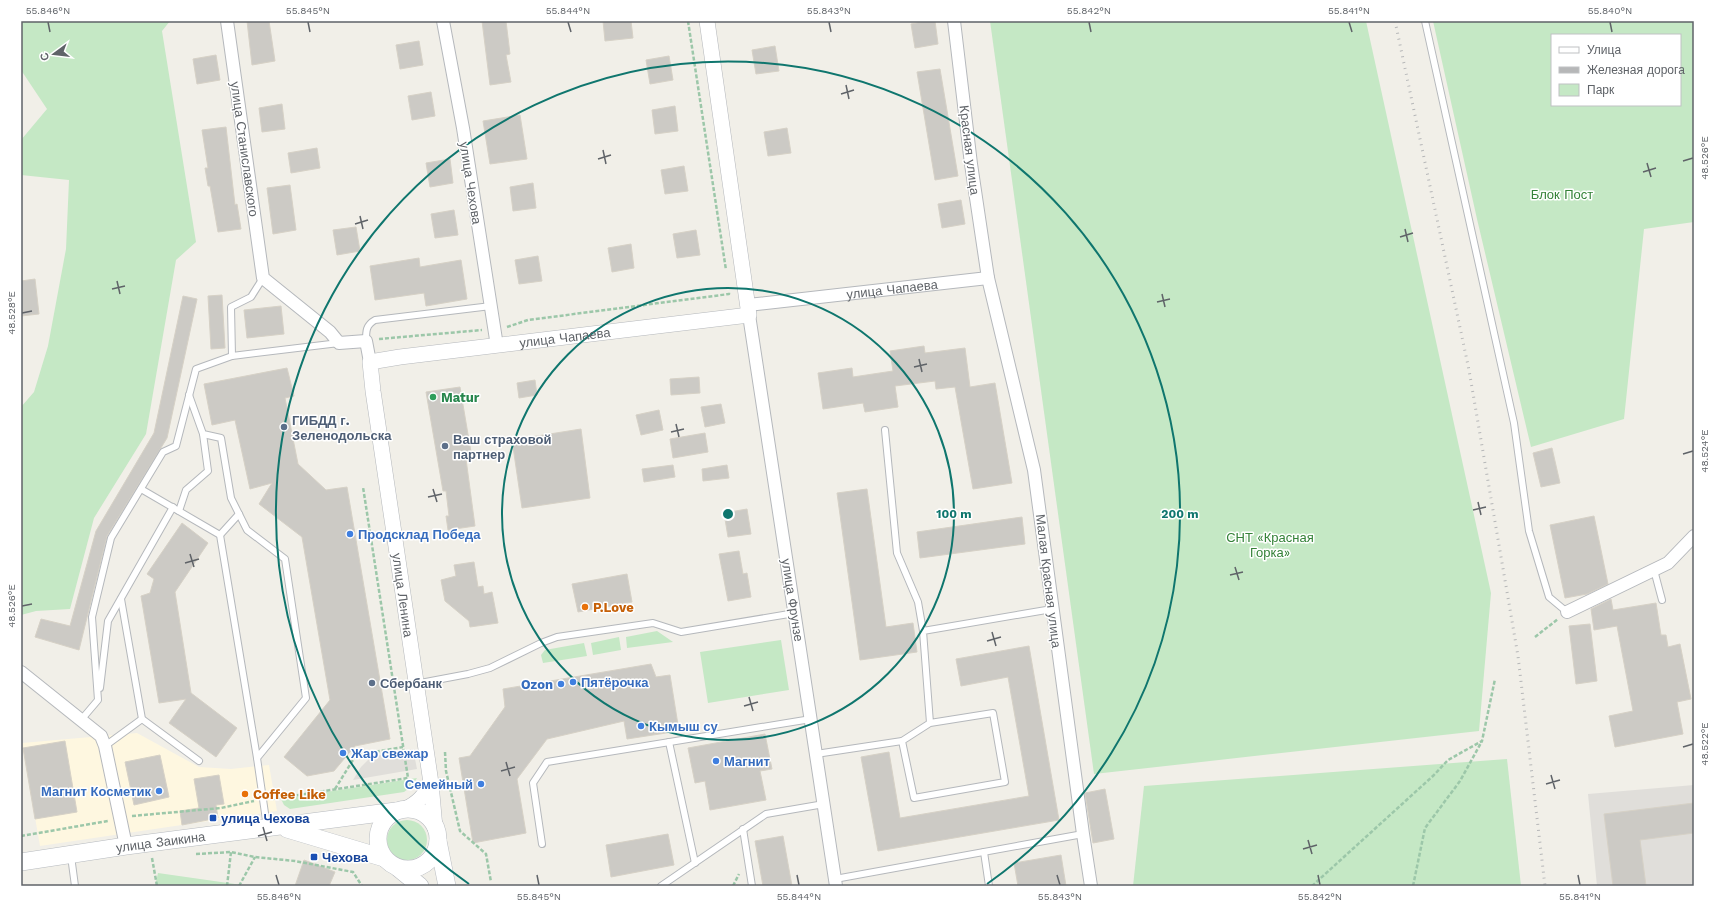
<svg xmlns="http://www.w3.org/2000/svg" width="1715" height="907" font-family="'Work Sans',sans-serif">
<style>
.commercial{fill:#fef7e0}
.industrial{fill:#e0deda}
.green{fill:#c5e8c5;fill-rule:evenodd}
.building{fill:#cccac5;stroke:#d6d1c6}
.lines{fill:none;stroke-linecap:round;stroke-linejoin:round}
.service-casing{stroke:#b5b8bc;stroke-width:8}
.minor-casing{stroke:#b5b8bc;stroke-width:14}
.tertiary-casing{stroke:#b5b8bc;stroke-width:16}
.secondary-casing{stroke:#b6babf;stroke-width:18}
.path{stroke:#9cc7a9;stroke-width:2.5;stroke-dasharray:4 2;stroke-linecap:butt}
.service{stroke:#fff;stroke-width:6}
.minor{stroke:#fff;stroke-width:12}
.tertiary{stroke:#fff;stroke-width:15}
.secondary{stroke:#fff;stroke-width:17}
.rail{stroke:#b6b7b8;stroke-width:3;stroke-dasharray:1 5;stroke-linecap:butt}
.ticks{fill:none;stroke:#5f6368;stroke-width:1.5}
.ring{fill:none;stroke:#0f766e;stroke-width:2}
.leisure-dot{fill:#2e9e5b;stroke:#fff;stroke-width:1.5}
.service-dot{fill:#5c6f8a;stroke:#fff;stroke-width:1.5}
.shop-dot{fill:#3f7fe0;stroke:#fff;stroke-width:1.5}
.food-dot{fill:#e8710a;stroke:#fff;stroke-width:1.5}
.transit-dot{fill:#1a4fb4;stroke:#fff;stroke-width:1.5}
.labels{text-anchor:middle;stroke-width:3;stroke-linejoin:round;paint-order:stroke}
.street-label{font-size:13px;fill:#5f6368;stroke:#fff}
.park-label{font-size:13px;fill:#348238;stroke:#fff}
.leisure-label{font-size:13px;font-weight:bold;fill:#27864d;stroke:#fff;text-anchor:start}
.service-label{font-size:13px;font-weight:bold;fill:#4e5e75;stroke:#fff;text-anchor:start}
.shop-label{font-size:13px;font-weight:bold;fill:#366cbe;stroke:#fff;text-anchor:start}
.food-label{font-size:13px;font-weight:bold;fill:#c56008;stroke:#fff;text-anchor:start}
.transit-label{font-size:13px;font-weight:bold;fill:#164399;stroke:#fff;text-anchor:start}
.centre{fill:#0f766e;stroke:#fff;stroke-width:2}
.ring-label{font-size:12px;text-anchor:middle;font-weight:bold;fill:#0f766e;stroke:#fff;stroke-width:3;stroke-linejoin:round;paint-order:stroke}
.neatline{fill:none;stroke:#5f6368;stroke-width:1.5}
.ticks-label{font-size:10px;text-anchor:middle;fill:#5f6368}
</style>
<rect width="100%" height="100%" fill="#f1efe8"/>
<polygon class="commercial" points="137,733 199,767 231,769 269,765 277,811 40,846 22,743"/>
<g class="industrial">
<polygon points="413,749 417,769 353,780 361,767 371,757"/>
<polygon points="1694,785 1694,886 1597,886 1588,794"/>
</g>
<g class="green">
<polygon points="21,21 170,21 162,31 196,242 176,260 146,434 94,518 70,609 36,611 21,615 21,407 34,392 48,346 66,249 69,180 21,175 21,140 47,109 21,70"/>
<polygon points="990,21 1366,21 1491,593 1479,731 1094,774"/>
<path d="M1433 21H1694V222L1644 229 1624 419 1531 447 1477 219ZM1552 35H1680V105H1552Z"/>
<polygon points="657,631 673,642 627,648 626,637"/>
<polygon points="619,637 621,650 593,655 591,643"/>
<polygon points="781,640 789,690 708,703 700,652"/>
<polygon points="584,643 587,656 543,663 541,655 545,650"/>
<polygon points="1507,759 1521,886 1133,886 1144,786"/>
<polygon points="417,778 412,786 404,792 290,809 284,805 281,799"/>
<circle cx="407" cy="840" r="20"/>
<polygon points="158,873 249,886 155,886"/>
</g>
<g class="building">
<polygon points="247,21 269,21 275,61 252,65"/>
<polygon points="482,21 506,21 510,54 506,55 511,82 490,85"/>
<polygon points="603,21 631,21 633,38 605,41"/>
<polygon points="927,21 935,21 938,44 915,48 911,24"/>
<polygon points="419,41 423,65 400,69 396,45"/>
<polygon points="775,46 779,71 756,74 752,50"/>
<polygon points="216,55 220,80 197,84 193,59"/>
<polygon points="669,56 673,80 650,84 646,60"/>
<polygon points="940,69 958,176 935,180 917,72"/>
<polygon points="431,92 435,116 412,120 408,96"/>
<polygon points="282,104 285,129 262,132 259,108"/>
<polygon points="675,106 678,131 655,134 652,110"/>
<polygon points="520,115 527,159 490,164 483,121"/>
<polygon points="226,127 235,205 237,204 241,229 218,232 210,186 208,186 205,168 208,168 202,130"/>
<polygon points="787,128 791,153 768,156 764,132"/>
<polygon points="317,148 320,168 291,173 288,153"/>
<polygon points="450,159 453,183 430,187 426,163"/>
<polygon points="684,166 688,191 665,194 661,170"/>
<polygon points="533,183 536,208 513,211 510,187"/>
<polygon points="290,185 296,230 273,234 267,188"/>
<polygon points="961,200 965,224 942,228 938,204"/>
<polygon points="454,210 458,235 435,238 431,214"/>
<polygon points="356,227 360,251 337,255 333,230"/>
<polygon points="696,230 700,255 677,258 673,234"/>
<polygon points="631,244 634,268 612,272 608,248"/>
<polygon points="538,256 542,281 519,284 515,260"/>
<polygon points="419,258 420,267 461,260 467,299 426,306 424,293 375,300 370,266"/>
<polygon points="35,279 39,314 21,316 21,281"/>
<polygon points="222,295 225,348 211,349 208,296"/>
<polygon points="183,296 197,299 167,438 107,536 79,650 35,637 41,619 70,626 96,531 154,433"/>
<polygon points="281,306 284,334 247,338 244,310"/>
<polygon points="924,346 925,353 965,348 970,387 995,383 1012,483 973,489 955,387 936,389 935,381 895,386 898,407 865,412 863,403 823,409 818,373 852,368 853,377 893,371 890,351"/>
<polygon points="287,368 294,396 285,398 298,464 326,490 347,487 390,739 355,746 334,771 307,776 284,757 330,700 302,537 259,504 272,483 250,489 235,420 212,425 204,384"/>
<polygon points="699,377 700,393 671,395 670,379"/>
<polygon points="535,380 537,395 519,398 517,383"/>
<polygon points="460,387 472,458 466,459 475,526 448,530 446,516 449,516 446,491 443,491 426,392"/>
<polygon points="721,404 725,423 705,427 701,407"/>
<polygon points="659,410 663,430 641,435 636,415"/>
<polygon points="581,429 590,498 522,508 512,440"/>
<polygon points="705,433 708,452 673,458 670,439"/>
<polygon points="1552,448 1560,483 1541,487 1533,453"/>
<polygon points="673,465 675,477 644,482 642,469"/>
<polygon points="727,465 729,478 703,481 702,469"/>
<polygon points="867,489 886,627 913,623 917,652 860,660 837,493"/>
<polygon points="747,509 751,534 728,537 724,513"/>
<polygon points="1594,516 1608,584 1587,594 1565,598 1550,525"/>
<polygon points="1022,517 1025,544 920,558 917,532"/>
<polygon points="182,523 208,543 175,592 191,693 237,728 216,757 169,723 186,699 159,703 141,596 150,593 154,579 147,574"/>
<polygon points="739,551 743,574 747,573 751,597 728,601 719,554"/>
<polygon points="474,562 478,587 483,586 484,594 492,592 498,623 470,627 469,621 445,601 441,580 456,576 454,565"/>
<polygon points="627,574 632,602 578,612 572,584"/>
<polygon points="1611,599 1613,610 1656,603 1661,635 1666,635 1668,647 1680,644 1691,699 1677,702 1683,734 1615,747 1609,716 1633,711 1617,626 1594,630 1591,609"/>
<polygon points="1590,624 1597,681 1576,684 1569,626"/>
<polygon points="1029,646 1059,820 878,851 861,757 889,752 900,818 1029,796 1008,677 961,686 956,659"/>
<polygon points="651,664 656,677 670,675 679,731 627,739 624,721 547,739 517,779 526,833 473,843 459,758 470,756 505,707 503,689"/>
<polygon points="765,734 772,769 760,771 766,800 710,810 705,781 695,783 688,748"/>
<polygon points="65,741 77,812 35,819 23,748"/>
<polygon points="160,755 169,797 134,805 125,762"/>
<polygon points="219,775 224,804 216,805 218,818 182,825 180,811 199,808 194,779"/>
<polygon points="1105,789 1114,839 1093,843 1085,793"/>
<polygon points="1694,803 1694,833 1640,840 1646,886 1613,886 1604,814"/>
<polygon points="668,834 674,865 611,877 606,845"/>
<polygon points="783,836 792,886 763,886 755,841"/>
<polygon points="1061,855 1066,886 1018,886 1014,863"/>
<polygon points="304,860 335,872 329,886 295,886"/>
</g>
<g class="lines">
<g class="service-casing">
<g id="service">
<polyline points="1425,21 1514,423 1529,531 1549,597 1567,612"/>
<path d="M366 341C366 331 366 325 375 320L491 306"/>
<polyline points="232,356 339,343"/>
<polyline points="189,395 203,434 221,438 231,498 247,530 285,559 306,698 257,758 267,827"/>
<polyline points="885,430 897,553 918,602 923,631"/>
<polyline points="141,489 220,535 257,758"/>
<polyline points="179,511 186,490 208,471 203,434"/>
<polyline points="220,535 239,514"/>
<polyline points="1654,570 1662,600"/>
<polyline points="121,599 142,719 199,761"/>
<polyline points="415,684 468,674 490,668 541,643 557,637 653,623 681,632 795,613"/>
<polyline points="100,688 108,621 173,507"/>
<polyline points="81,720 98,700 92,617 111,538 163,452 176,446 196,369 232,356 231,307 251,297 263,278"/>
<polyline points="930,723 902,741 914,798 1005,782 993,713 930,723 923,631 1052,609"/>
<polyline points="669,742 695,863"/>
<polyline points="105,746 142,719"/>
<polyline points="816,754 902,741"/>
<polyline points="743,829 752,886"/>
<polyline points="542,844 533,783 547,762 811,719"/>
<polyline points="984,852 989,886"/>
<polyline points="71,856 75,886"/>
<polyline points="835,879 1083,834"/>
<polyline points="661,886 766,814 824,804"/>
</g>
</g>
<g class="minor-casing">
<g id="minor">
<polyline points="227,21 263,278 330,332 339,343 366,341 370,362"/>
<polyline points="443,21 463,128 497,346"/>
<polyline points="954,21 971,164 988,278 1034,470 1083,834 1091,886"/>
<path id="s1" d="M748 305 988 278"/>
<polyline points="749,315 836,886"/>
<polyline points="1567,612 1668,563 1694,536"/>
<polyline points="21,672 101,736 105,746 126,846"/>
</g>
</g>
<g class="tertiary-casing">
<g id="tertiary">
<path d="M405 809C418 803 424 796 431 783"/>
<path id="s2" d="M435 828 431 783 373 391 370 362 400 357 749 315 707 21"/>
</g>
</g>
<g class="secondary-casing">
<g id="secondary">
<circle cx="408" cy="839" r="30"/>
<polyline points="287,829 384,858"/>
<polyline points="438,841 447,886"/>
<path id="s3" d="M21 862 126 846 396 811"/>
<polyline points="398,868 420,886"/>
</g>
</g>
<g class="path">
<polyline points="688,21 726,270"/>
<polyline points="507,327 528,320 729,294 729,292"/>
<polyline points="379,339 482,330"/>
<polyline points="1535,637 1558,619"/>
<polyline points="445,752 446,771 460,831 486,854 491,882"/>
<polyline points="335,789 356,755 403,747"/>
<polyline points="273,799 408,778 363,487"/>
<polyline points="132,816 221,808 254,801"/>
<polyline points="21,836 108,821"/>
<polyline points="196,854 231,852 255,857 295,861 353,872 362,886"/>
<polyline points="152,858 157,886"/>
<polyline points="227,886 231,852"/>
<polyline points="239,886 255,857"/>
<polyline points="733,886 739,874"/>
<polyline points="1312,886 1434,775 1448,760 1482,741 1495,679"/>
<polyline points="1413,886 1425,828 1460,781 1482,741"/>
</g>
<use href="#service" class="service"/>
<use href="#minor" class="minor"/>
<use href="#tertiary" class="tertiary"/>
<use href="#secondary" class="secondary"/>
<polyline class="rail" points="1395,21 1469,370 1518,656 1545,886"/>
</g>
<path class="ticks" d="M48 22 50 32M308 22 310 32M568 22 571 32M829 22 831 32M1089 22 1091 32M1349 22 1352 32M1610 22 1612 32M846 85 849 99M841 94 854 90M603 150 606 164M598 159 611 155M1683 161 1693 158M1647 163 1651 177M1643 172 1656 168M360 216 363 229M355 224 368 220M1405 229 1408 242M1400 237 1413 233M117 281 120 294M112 289 125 286M1162 294 1165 307M1157 302 1170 299M22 313 32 311M919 359 922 372M914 367 927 364M676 424 679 437M671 432 684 429M1683 454 1693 451M433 489 437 502M428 497 442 494M1478 502 1481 515M1473 510 1486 507M190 554 194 567M185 563 199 559M1235 567 1239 580M1230 575 1243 572M22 606 32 604M992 632 996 646M987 641 1001 637M749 697 753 711M744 706 758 702M1683 747 1693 744M506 762 510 776M501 771 515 767M1551 775 1555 789M1546 784 1560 780M263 827 267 841M258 836 272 832M1308 840 1312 854M1303 849 1317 845M276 875 279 885M537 875 539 885M797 875 799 885M1057 875 1060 885M1318 875 1320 885M1578 875 1580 885"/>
<g class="ring">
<circle cx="728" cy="514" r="226"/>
<path d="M469 884A452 452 0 1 1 987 884"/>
</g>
<circle class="leisure-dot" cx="433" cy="397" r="4"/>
<g class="service-dot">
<circle cx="284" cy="427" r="4"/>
<circle cx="445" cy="446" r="4"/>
<circle cx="372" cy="683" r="4"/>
</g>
<g class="shop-dot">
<circle cx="350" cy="534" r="4"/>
<circle cx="573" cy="682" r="4"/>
<circle cx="561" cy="684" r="4"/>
<circle cx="641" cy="726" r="4"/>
<circle cx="343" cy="753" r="4"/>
<circle cx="716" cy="761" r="4"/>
<circle cx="481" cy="784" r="4"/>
<circle cx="159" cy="791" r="4"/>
</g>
<g class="food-dot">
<circle cx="585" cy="607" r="4"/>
<circle cx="245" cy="794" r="4"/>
</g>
<g class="transit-dot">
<rect x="209" y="814" width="8" height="8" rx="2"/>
<rect x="310" y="853" width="8" height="8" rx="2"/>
</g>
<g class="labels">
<g class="street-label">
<text transform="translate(245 149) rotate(82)" y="5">улица Станиславского</text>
<text transform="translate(970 150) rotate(83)" y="5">Красная улица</text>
<text transform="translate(471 183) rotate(81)" y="5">улица Чехова</text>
<text dy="5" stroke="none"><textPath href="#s1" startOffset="145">улица Чапаева</textPath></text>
<text dy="5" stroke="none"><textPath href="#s2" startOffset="667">улица Чапаева</textPath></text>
<text transform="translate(1049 581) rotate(83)" y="5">Малая Красная улица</text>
<text transform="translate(403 595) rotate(82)" y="5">улица Ленина</text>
<text transform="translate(793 600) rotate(81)" y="5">улица Фрунзе</text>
<text dy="5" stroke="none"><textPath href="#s3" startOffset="141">улица Заикина</textPath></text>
</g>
<g class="park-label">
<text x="1562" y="199">Блок Пост</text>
<text x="1270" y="542">СНТ «Красная<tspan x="1270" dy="15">Горка»</tspan></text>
</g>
<g class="leisure-label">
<text x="441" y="402">Matur</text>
</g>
<g class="service-label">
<text x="292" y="425">ГИБДД г.<tspan x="292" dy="15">Зеленодольска</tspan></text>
<text x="453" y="444">Ваш страховой<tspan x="453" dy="15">партнер</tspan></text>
<text x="380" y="688">Сбербанк</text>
</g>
<g class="shop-label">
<text x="358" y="539">Продсклад Победа</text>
<text x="581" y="687">Пятёрочка</text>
<text x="553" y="689" text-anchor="end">Ozon</text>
<text x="649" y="731">Кымыш су</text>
<text x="351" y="758">Жар свежар</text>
<text x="724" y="766">Магнит</text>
<text x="473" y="789" text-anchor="end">Семейный</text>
<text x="151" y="796" text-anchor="end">Магнит Косметик</text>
</g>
<g class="food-label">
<text x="593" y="612">P.Love</text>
<text x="253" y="799">Coffee Like</text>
</g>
<g class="transit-label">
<text x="221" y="823">улица Чехова</text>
<text x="322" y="862">Чехова</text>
</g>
</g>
<circle cx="728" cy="514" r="6" class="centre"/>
<g class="ring-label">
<text x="954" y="518">100 m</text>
<text x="1180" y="518">200 m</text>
</g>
<rect width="1715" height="907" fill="none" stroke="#ffffff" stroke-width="44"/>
<rect x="1551" y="34" width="130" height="72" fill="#ffffff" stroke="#bfc1c3"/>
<rect x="1559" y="47" width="20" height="6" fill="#ffffff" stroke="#bfc1c3"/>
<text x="1587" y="54" font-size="12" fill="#5f6368">Улица</text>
<rect x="1559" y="67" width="20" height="6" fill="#b6b7b8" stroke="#bfc1c3"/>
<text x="1587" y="74" font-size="12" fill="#5f6368">Железная дорога</text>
<rect x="1559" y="84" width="20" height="12" fill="#c5e8c5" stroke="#bfc1c3"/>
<text x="1587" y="94" font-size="12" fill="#5f6368">Парк</text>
<g transform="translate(54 54) rotate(255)" stroke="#ffffff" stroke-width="3" paint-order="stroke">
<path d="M0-3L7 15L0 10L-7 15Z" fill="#5f6368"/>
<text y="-6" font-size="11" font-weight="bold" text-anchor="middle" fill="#5f6368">С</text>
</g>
<rect x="22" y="22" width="1671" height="863" class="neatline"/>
<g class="ticks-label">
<text x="48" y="14">55.846°N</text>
<text x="308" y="14">55.845°N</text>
<text x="568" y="14">55.844°N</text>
<text x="829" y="14">55.843°N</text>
<text x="1089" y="14">55.842°N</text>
<text x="1349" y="14">55.841°N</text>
<text x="1610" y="14">55.840°N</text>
<text transform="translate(1704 158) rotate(-90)" y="4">48.526°E</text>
<text transform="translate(11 313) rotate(-90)" y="4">48.528°E</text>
<text transform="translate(1704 451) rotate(-90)" y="4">48.524°E</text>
<text transform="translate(11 606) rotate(-90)" y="4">48.526°E</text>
<text transform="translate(1704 744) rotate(-90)" y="4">48.522°E</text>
<text x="279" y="900">55.846°N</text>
<text x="539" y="900">55.845°N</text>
<text x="799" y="900">55.844°N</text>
<text x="1060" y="900">55.843°N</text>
<text x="1320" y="900">55.842°N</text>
<text x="1580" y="900">55.841°N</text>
</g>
</svg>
